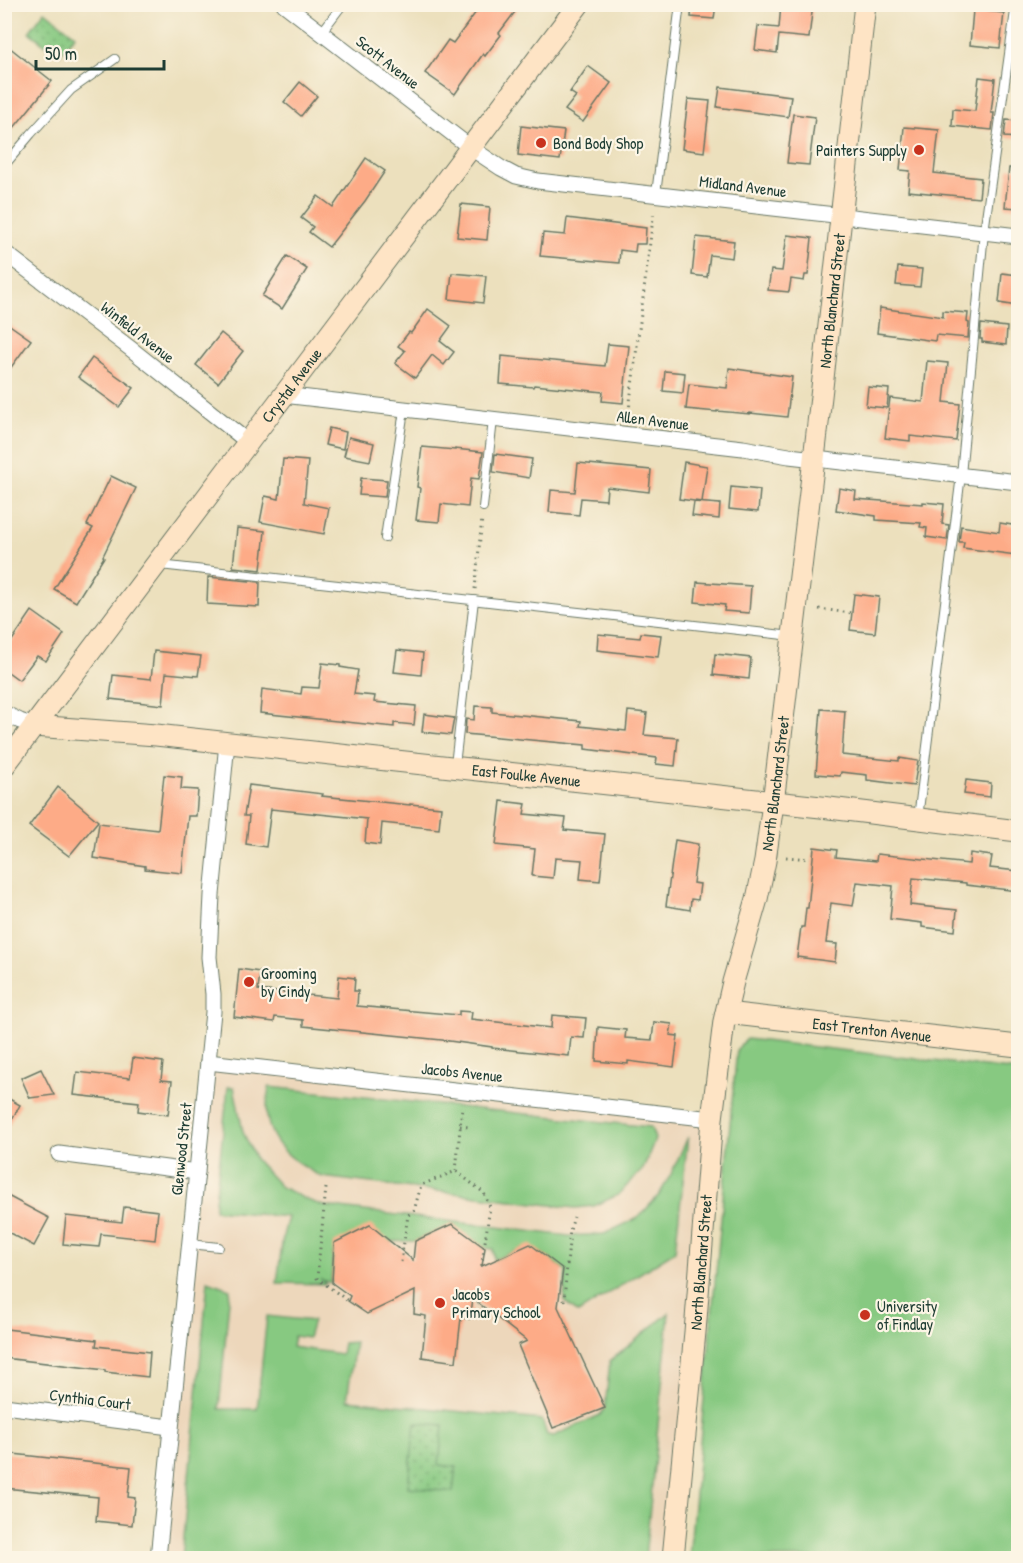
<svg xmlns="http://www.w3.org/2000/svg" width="1023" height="1563" font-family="'Patrick Hand',sans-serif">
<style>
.built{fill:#edd7bb}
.grass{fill:#87c981;stroke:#53835a;stroke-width:1.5}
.park{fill:url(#park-dots);stroke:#53835a;stroke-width:1.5}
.building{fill:#fdab87}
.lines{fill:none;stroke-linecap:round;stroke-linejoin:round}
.lane-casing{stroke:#677664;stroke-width:10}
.street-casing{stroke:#677664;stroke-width:17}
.secondary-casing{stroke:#677664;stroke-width:23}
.path{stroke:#677664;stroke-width:3;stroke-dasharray:1.5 4.5;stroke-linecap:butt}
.lane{stroke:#fff;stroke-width:8}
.street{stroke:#fff;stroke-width:15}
.secondary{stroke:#fee4c5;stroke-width:21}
.poi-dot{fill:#c8321e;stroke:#fcf5e5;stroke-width:2}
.labels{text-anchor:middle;stroke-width:4.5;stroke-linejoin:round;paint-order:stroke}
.street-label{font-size:16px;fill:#1f3d34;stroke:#fcf5e5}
.poi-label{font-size:16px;fill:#1f3d34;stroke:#fcf5e5;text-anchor:start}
</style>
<defs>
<pattern id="park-dots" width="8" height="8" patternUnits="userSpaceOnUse" patternTransform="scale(1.5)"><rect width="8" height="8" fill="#87c981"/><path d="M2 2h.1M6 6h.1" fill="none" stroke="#6ea46a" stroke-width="1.8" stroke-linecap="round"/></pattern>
</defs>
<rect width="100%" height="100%" fill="#fcf5e5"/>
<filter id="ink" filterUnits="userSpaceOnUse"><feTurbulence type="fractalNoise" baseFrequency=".0167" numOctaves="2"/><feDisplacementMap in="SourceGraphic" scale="12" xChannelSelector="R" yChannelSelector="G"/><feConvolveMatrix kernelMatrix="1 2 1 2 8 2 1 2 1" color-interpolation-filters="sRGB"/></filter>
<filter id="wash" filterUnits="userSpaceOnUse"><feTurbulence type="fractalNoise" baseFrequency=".008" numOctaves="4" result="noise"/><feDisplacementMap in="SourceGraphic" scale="24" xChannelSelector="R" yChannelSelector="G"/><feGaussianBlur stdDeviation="1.35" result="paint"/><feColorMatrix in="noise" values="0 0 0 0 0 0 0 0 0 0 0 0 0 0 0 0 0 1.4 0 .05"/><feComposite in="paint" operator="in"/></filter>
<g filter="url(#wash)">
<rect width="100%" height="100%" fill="#ece0bd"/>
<polygon class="built" points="208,1062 712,1119 673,1558 158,1558"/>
<g class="grass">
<polygon points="747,1039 1018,1071 1018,1558 689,1558 737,1049"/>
<polygon points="228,1087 234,1087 243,1132 256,1160 281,1187 307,1200 324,1206 569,1236 604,1234 638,1218 659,1195 671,1174 688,1137 675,1251 578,1313 564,1301 566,1271 530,1245 494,1260 493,1249 485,1248 452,1224 415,1241 334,1243 331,1283 320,1279 326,1284 277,1283 283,1236 288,1217 214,1210"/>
<path d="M269 1087 651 1127 655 1139 643 1169 618 1195 594 1206 575 1208 322 1177C297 1164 271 1147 267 1116 266 1107 268 1096 269 1087Z"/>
<polygon points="208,1281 230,1289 219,1409 257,1409 267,1316 313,1321 308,1338 294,1336 292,1347 341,1354 343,1343 355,1342 347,1400 542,1420 547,1435 554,1436 600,1415 605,1408 610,1361 669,1313 645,1558 181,1558"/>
</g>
<g class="park">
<polygon points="45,11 75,35 59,55 29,32"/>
<polygon points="415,1423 443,1425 439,1465 456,1467 453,1492 408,1487"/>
</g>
<g id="blocks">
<g class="building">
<polygon points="482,4 521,4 499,33 501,35 485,56 483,54 455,94 425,73 448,40 453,43"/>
<polygon points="692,4 716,4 714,19 691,17"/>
<polygon points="781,4 813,4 809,38 779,35 777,53 755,50 758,26 779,28"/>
<polygon points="973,10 1004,13 1000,48 970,45"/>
<polygon points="4,43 52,81 4,140"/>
<polygon points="588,66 611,83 583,122 565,110 576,96 570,92"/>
<polygon points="979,77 995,79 991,113 994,113 992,130 952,126 953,109 975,111"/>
<polygon points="300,82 317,96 301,116 284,102"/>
<polygon points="720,87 791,96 788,117 717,107"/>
<polygon points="688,99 710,101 704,152 682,149"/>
<polygon points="793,114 815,117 809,165 787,163"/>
<polygon points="1006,120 1018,121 1018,138 1004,137"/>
<polygon points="521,126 564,131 560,160 518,155"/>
<polygon points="904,127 939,130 934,173 981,178 979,198 908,191 910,171 900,170"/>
<polygon points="366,158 385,171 365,201 329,247 309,232 313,227 301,218 318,196 333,207"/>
<polygon points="1009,168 1018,168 1018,208 1005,207"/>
<polygon points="461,204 490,207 487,240 457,237"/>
<polygon points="567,218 646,228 645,244 636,244 635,252 620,250 619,263 540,256 543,233 565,235"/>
<polygon points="787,235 812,238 808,275 805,275 804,281 791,279 789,292 768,290 771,270 782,271"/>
<polygon points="696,237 734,241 732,258 710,255 707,277 692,275"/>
<polygon points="287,256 307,269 282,309 262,296"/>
<polygon points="898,267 922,269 920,287 896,285"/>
<polygon points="452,273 486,276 483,303 449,299"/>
<polygon points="1002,273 1018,275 1018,306 999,303"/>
<polygon points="880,308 943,317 943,311 968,313 967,322 969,323 968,338 936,335 935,341 877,333"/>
<polygon points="428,309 451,326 440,341 454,352 444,365 432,355 415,378 395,363 405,351 398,346 409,332 411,333"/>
<polygon points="4,321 31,340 4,377"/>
<polygon points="981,324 1007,327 1006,345 982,342 982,339 980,339"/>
<polygon points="221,333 243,351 218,383 196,365"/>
<polygon points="608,344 629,346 623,403 602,401 603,392 534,385 533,387 500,384 502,356 605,366"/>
<polygon points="92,358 134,388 119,407 78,377"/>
<polygon points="927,361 948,363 944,402 960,404 956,441 910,436 910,441 885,438 890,398 923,402"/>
<polygon points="729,368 792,377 787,417 750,413 750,414 717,411 717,412 686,409 689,384 727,388"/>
<polygon points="665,371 685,373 683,393 663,391"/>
<polygon points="868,387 889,389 887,408 866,406"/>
<polygon points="329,428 346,432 343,449 325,445"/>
<polygon points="349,437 374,443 370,461 344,456"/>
<polygon points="422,447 455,450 455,449 483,452 479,479 471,478 468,507 441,504 439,522 416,520 420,488 417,487"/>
<polygon points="495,454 532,459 529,478 493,472"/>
<polygon points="283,459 308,461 304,503 329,508 324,534 260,522 265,496 279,499"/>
<polygon points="684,462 707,466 702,502 679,499"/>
<polygon points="578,463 651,470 649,492 607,487 606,500 581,498 579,515 549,512 551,490 575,492"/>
<polygon points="111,476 136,488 103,556 104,557 76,602 54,589 93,528 87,525"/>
<polygon points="361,478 387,480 385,497 359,495"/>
<polygon points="731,487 760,490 758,512 729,509"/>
<polygon points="839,488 856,491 855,499 923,504 923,502 944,504 942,524 949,525 947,540 926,537 927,528 920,527 921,523 876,520 876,516 836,510"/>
<polygon points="694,502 720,504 719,519 692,516"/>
<polygon points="1000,523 1018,526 1016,555 963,548 964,542 959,542 961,526 999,532"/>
<polygon points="237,528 265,531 261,570 233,567"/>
<polygon points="208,577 260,582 259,607 207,604"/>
<polygon points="697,582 751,586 749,613 724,611 725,605 695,602"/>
<polygon points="854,594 879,597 875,633 850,630"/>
<polygon points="32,611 64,634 46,661 37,656 19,680 4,669 4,637 11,642"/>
<polygon points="641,633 661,635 658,657 597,650 598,634 640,638"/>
<polygon points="397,650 423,653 421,675 394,672"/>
<polygon points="154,651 201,656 198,676 166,673 163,705 110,699 113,675 151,679"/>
<polygon points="715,654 751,658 749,679 713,675"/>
<polygon points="322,663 340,665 340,667 358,670 354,694 375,696 374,702 416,706 414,725 394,723 394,727 260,713 262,689 301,694 302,687 319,688"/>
<polygon points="475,706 492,707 492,712 581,721 580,726 626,731 628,711 647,713 644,735 678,738 675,766 656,764 657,758 585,749 585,745 465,734 466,719 474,720"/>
<polygon points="821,709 845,711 842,755 899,761 899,758 918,761 914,786 867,780 867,775 841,772 840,776 816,774"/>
<polygon points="424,714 454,718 451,735 422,732"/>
<polygon points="164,775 182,777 181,789 198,790 196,816 188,816 182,873 145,869 145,866 94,858 99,823 158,830"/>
<polygon points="966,780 991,783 990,797 964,794"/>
<polygon points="249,785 323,794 322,796 410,805 410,804 441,807 439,829 382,823 380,845 365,843 367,819 271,809 266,847 246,844 249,816 244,816"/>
<polygon points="58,787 98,821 69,856 29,826"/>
<polygon points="501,801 526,804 524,814 566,818 564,830 605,834 600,881 580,879 582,860 555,858 553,878 532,876 535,849 496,845"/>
<polygon points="675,840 698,844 693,883 700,884 698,900 691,899 690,910 666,906"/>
<polygon points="814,847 837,850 836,857 876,861 877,854 969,864 970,853 992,856 990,868 1018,871 1018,891 966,885 966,883 913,878 910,905 957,910 955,931 922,927 922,923 890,919 893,886 857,882 853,906 831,903 826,943 837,944 835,962 797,957 801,927 804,927 806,908 808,908"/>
<polygon points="239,969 260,972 258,990 337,998 339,976 355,978 354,991 358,991 357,1006 459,1015 459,1011 472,1012 471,1019 551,1028 552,1015 586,1018 584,1038 571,1037 569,1056 492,1048 492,1047 442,1040 303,1026 303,1020 275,1017 274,1022 234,1017"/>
<polygon points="654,1022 672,1024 670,1035 678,1036 674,1067 628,1061 628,1064 596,1061 598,1027 626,1030 625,1038 652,1040"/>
<polygon points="133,1058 163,1062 161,1080 172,1081 168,1115 138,1111 139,1102 74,1095 77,1072 130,1078"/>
<polygon points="41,1069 54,1095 30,1098 21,1078"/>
<polygon points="4,1096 20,1105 4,1133"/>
<polygon points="4,1194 49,1218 34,1246 4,1230"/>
<polygon points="124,1207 158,1211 155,1240 101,1234 99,1247 63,1244 66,1216 122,1222"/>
<polygon points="452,1224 485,1248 482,1266 530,1244 563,1269 558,1307 605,1408 553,1428 518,1345 527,1341 473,1299 470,1319 461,1318 456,1362 422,1357 426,1316 414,1314 415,1291 367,1314 348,1301 350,1296 332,1283 334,1243 370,1225 413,1260 415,1241"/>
<polygon points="6,1329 97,1340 96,1346 150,1352 148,1377 105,1372 105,1370 4,1358"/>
<polygon points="4,1453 131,1467 128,1497 135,1498 132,1525 96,1521 98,1497 4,1488"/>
</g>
</g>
</g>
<g filter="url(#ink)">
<use href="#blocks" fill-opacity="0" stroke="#677664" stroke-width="1.5"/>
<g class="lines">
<g class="lane-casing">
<g id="lane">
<polyline points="321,33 343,4"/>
<polyline points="4,166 31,134 71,90 115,59"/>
<polyline points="656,194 680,4"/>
<polyline points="483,507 493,420"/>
<polyline points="385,538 404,410"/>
<polyline points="160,565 792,636"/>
<polyline points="455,765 474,600"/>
<polyline points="918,818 961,475 984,232 1016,4"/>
<polyline points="189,1244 219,1247"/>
</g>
</g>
<g class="street-casing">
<g id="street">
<polyline points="284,4 471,148 501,168 516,176 538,181 1018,236"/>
<polyline points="4,252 131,349 248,442"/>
<polyline points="283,395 743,448 789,456 1018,482"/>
<polyline points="4,713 20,721 34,726"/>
<polyline points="208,1062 712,1119"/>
<polyline points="59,1154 197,1172"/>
<polyline points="4,1406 170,1427"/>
<polyline points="158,1558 213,1012 213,994 209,957 212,895 227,743"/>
</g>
</g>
<g class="secondary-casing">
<g id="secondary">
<path id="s1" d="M34 726 156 735 821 807 1018 831"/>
<path id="s2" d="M4 766 579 4"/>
<path id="s3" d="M726 1013 1018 1046"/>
<path id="s4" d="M673 1558 695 1332 712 1119 724 1021 733 982 757 899 765 861 773 803 814 459 865 4"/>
</g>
</g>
<g class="path">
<polyline points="628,418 654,210"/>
<polyline points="475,589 482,518"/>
<polyline points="819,609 852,613"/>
<polyline points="786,857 810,859"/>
<polyline points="460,1126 469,1127"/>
<polyline points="456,1171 462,1107"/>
<polyline points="326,1188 317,1278 348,1301"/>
<polyline points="401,1262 408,1215 414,1211 421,1185 456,1171 484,1193 490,1207 481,1270"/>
<polyline points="564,1301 570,1230 574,1217"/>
</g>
<use href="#lane" class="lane"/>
<use href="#street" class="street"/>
<use href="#secondary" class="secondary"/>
</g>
</g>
<g class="poi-dot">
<circle cx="541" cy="143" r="6"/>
<circle cx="919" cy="150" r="6"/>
<circle cx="249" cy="982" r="6"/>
<circle cx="440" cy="1303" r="6"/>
<circle cx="865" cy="1315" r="6"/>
</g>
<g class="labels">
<g class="street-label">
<text transform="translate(388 62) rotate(38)" y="6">Scott Avenue</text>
<text transform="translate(743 186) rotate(7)" y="6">Midland Avenue</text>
<text dy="6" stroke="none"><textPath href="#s4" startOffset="1269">North Blanchard Street</textPath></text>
<text transform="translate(138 332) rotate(38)" y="6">Winfield Avenue</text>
<text dy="6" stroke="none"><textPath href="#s2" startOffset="477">Crystal Avenue</textPath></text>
<text transform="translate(653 420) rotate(7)" y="6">Allen Avenue</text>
<text dy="6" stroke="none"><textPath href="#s1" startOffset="495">East Foulke Avenue</textPath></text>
<text dy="6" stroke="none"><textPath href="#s4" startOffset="783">North Blanchard Street</textPath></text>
<text dy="6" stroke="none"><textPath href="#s3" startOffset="147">East Trenton Avenue</textPath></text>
<text transform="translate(462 1072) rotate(6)" y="6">Jacobs Avenue</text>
<text transform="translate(181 1149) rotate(-84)" y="6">Glenwood Street</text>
<text dy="6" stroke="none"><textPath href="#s4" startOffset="297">North Blanchard Street</textPath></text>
<text transform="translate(90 1399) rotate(7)" y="6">Cynthia Court</text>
</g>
<g class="poi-label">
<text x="553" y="149">Bond Body Shop</text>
<text x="907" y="156" text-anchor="end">Painters Supply</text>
<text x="261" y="979">Grooming<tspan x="261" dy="18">by Cindy</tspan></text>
<text x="452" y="1300">Jacobs<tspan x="452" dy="18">Primary School</tspan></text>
<text x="877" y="1312">University<tspan x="877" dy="18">of Findlay</tspan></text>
</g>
</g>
<rect width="1023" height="1563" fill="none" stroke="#fcf5e5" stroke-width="24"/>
<path d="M36 60v9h128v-9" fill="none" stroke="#1f3d34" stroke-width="3"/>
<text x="45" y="60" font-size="18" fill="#1f3d34" stroke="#fcf5e5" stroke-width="4.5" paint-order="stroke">50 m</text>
</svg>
